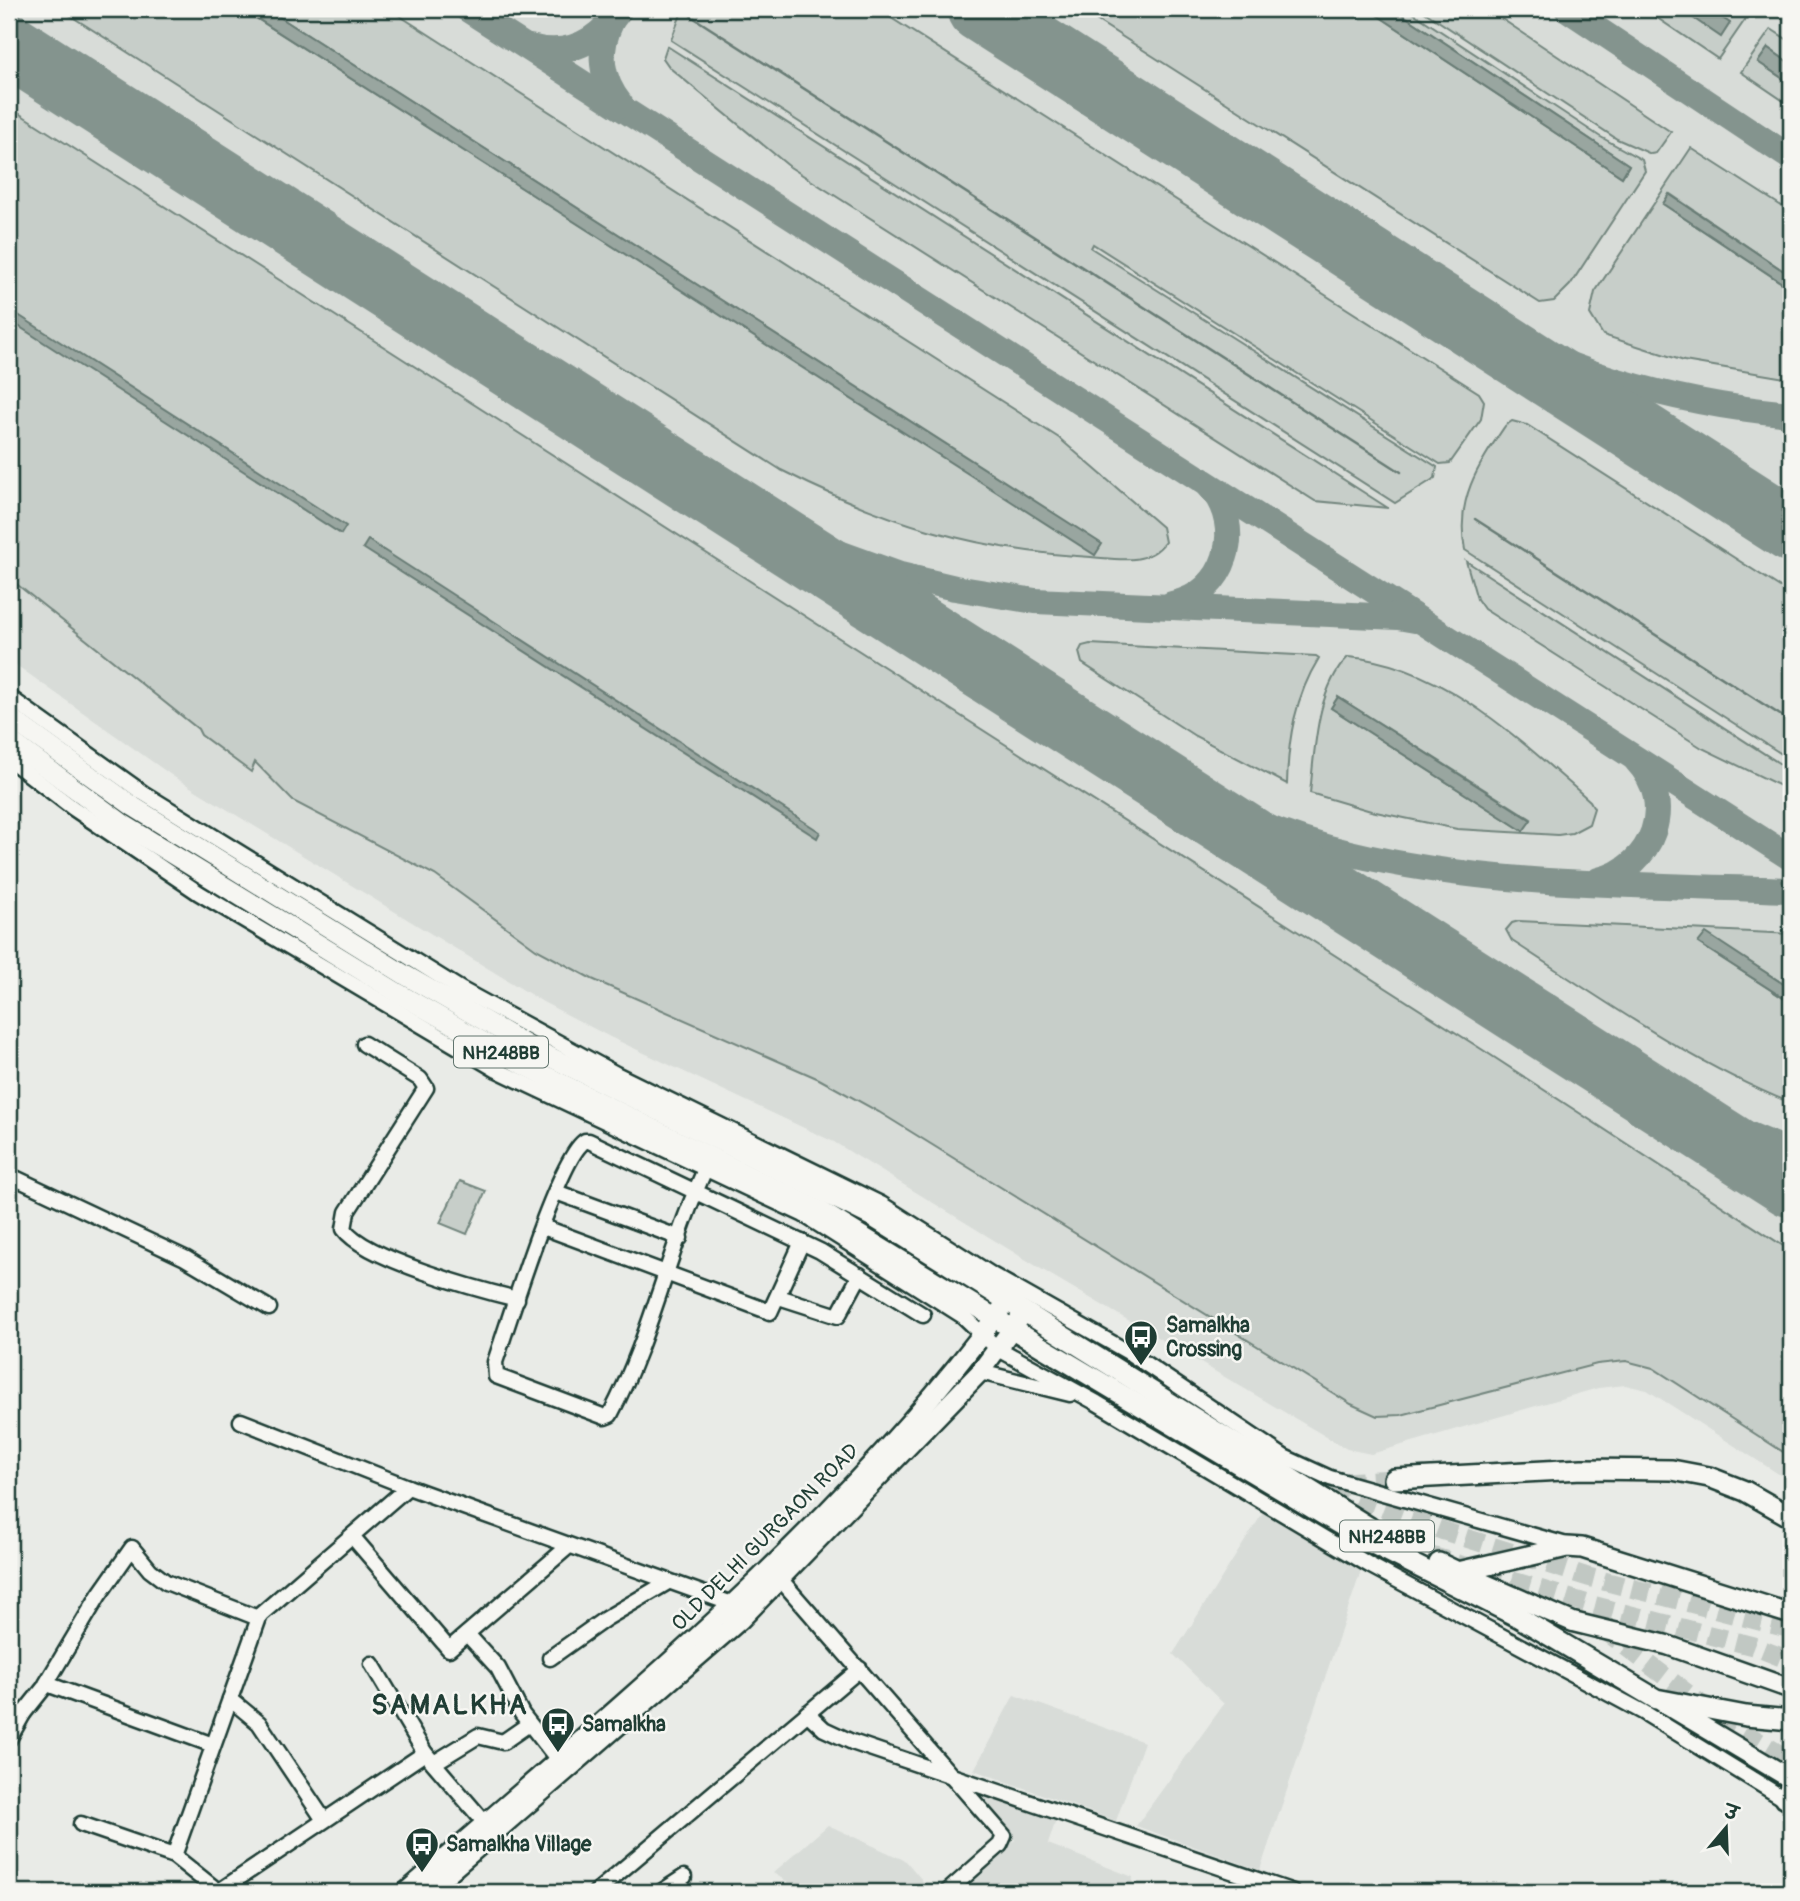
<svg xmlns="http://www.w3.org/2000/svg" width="1800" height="1901" font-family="Pangolin,'Playpen Sans Deva',sans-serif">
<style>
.built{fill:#d8dcd8}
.green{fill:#c7cec9;stroke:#73867e;stroke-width:2;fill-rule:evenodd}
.water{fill:#99a6a0;stroke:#687c75;stroke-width:2}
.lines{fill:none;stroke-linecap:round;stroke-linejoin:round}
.stream{stroke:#687c75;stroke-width:2.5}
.taxiway{stroke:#84948e;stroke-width:26}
.runway{stroke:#84948e;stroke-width:65}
.highway-tunnel{stroke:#c1c8c3;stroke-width:19;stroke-dasharray:19 10;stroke-linecap:butt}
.minor-casing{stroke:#1f3d34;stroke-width:19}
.major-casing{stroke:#1f3d34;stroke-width:23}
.highway-casing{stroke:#1f3d34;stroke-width:24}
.minor{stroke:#f6f6f2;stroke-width:14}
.major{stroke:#f6f6f2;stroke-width:18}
.highway{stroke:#f6f6f2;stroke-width:19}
.labels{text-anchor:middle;stroke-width:5;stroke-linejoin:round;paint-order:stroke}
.shield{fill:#f6f6f2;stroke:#60746d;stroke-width:2}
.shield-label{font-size:19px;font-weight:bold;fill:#1f3d34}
.poi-label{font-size:21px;font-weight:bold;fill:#1f3d34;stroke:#f6f6f2;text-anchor:start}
.street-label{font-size:21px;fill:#1f3d34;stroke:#f6f6f2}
.district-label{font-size:28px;font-weight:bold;letter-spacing:2px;fill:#1f3d34;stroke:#f6f6f2}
</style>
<rect width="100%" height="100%" fill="#e9ebe7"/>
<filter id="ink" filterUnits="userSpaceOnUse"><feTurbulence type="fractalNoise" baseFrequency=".0143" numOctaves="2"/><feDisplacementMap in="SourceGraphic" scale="14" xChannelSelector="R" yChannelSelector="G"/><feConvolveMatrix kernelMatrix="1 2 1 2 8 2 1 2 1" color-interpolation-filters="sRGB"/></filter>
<g filter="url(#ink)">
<g class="built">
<polygon points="9,9 1791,9 1791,1482 1647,1390 1625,1385 1598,1388 1371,1454 1347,1449 1051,1275 834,1142 610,1037 543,1002 174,777 9,660"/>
<polygon points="1264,1511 1362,1568 1260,1870 1136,1826 1224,1704 1173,1654"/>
<polygon points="1014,1695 1144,1742 1116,1821 974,1770"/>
<polygon points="969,1787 1057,1817 1048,1844 1133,1877 1131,1892 953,1892 1015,1840"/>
<polygon points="828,1825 906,1861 932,1892 787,1892 791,1884 773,1873"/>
</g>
<g class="green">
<path d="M60 9H242L1095 554 1101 544 267 9H389L1059 438 1162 527 1165 542C1148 566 1117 559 1091 557 976 551 883 522 781 470Z"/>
<polygon points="683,9 877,9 1479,393 1484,401 1481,419 1450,463 1440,464 1093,244 1091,248 1437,467 1435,478 1395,503 671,40"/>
<polygon points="1079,9 1368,9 1622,177 1629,165 1394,9 1407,9 1599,136 1642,160 1645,171 1570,285 1554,301 1540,303"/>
<polygon points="1420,9 1487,9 1671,132 1656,153 1651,154 1617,139"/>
<polygon points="1644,9 1680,9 1721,36 1730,23 1708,9 1742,9 1749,14 1718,59"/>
<polygon points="1771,29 1791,42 1791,64 1768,48 1758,62 1791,84 1791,106 1741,72"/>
<polygon points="667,46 1388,508 1315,501 790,167 670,68 663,58"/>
<polygon points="9,107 1486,1052 1791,1251 1791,1457 1653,1368 1626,1361 1597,1364 1401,1415 1377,1416 1351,1404 879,1112 819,1079 592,979 536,949 435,875 293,801 255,762 251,772 201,735 198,729 9,578"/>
<polygon points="1691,148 1791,212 1791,276 1670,194 1663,204 1791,289 1791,379 1684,361 1603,335 1590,314 1595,292"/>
<path d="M1512 421 1527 425 1791 594V760L1465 550C1455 499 1478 466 1505 426Z"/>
<polygon points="1466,561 1791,771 1791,791 1702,748 1484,609 1477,599"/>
<path d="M1090 644 1316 656 1319 658C1295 697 1288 739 1287 784L1195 736 1082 663 1079 652 1082 646Z"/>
<path d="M1348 657C1443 664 1522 742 1590 801L1594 808 1589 824 1572 833 1558 835 1457 829 1371 811 1310 793C1315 749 1316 690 1348 657ZM1338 697 1531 819 1523 831 1331 708Z"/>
<path d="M1519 921 1791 934V989L1706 934 1699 943 1791 1003V1103C1691 1063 1602 999 1512 941L1506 930 1512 923Z"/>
<polygon points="460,1181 486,1191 467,1234 440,1223"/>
</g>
<g class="water">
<polygon points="242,9 267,9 1102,544 1095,555"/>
<polygon points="1368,9 1394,9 1629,165 1622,177"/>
<polygon points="1680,9 1708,9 1730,23 1721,37"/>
<polygon points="1768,48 1791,64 1791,84 1758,62"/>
<polygon points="1669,194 1791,276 1791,289 1663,204"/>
<polygon points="9,309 346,526 341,534 9,320"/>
<polygon points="368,540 820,832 817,838 363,548"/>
<polygon points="1338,697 1531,820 1523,831 1331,708"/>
<polygon points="1706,933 1791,989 1791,1003 1698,943"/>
</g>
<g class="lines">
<g class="stream">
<polyline points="691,16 1401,472"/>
<polyline points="1475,519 1791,722"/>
</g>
<g class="taxiway">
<polyline points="467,9 1791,858"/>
<polyline points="1567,9 1791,158"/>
<path d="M612 20C597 50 600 79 621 105"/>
<path d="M530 47C569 58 599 41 620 9"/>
<path d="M1449 311C1561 369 1665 403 1791 414"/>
<polyline points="693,482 817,545 900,575 955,588 1035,601 1398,617 1415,620"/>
<path d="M1172 604C1226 594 1246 528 1210 487"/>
<path d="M1099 742C1178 788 1259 832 1349 853 1493 888 1644 884 1791 890"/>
<path d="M1599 880C1653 867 1677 803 1637 761"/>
<polyline points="1604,1065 1680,1106 1791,1152"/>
</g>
<g class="runway">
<polyline points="979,9 1791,530"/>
<polyline points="9,45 1791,1185"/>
</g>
<g class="highway-tunnel">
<polyline points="1121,1405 1301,1516 1337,1527"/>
<polyline points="1279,1459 1317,1483 1444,1531 1588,1577 1791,1629"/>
<polyline points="1343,1482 1394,1479"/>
<polyline points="1373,1538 1588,1604 1753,1646 1791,1661"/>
<polyline points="1603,1629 1718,1717 1791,1761"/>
</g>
<g class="minor-casing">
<g id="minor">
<polyline points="9,697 143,793 462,990 616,1074 881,1204 992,1275 1128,1352 1284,1457 1330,1478 1570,1546"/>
<polyline points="9,759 73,808 199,893 497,1070 804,1215 963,1316 997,1348 1097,1403 1371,1566 1643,1712 1791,1803"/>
<path d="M364 1044 420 1079 426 1088 347 1212 344 1229C365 1259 480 1290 517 1299"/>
<path d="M709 1161C670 1242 653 1334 610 1415L605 1417 496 1376 495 1362C508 1325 559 1156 585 1141H589L820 1251 923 1315"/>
<polyline points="9,1175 185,1258 269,1308"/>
<polyline points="556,1192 680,1238"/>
<polyline points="543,1227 770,1312 802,1242"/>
<polyline points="779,1297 838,1316 860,1275"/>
<polyline points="980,1372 1070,1394"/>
<polyline points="241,1421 408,1487 735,1605"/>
<polyline points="352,1536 449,1649 569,1546"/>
<polyline points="781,1580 1004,1836 1000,1845 947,1892"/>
<polyline points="467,1634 498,1668 522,1714 558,1760"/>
<polyline points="550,1658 605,1619 668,1582"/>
<polyline points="372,1664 425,1753 485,1823"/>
<polyline points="46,1684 99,1595 132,1548 150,1570 166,1582 258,1618"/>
<polyline points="230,1699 259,1723 324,1820"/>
<polyline points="9,1710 23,1714 47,1684 213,1745"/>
<polyline points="807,1713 824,1729 852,1742 1293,1892"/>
<polyline points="9,1739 23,1714"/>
<polyline points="434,1763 478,1736 503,1742 529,1724"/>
<polyline points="81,1824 174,1856 219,1892"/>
<polyline points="174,1856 260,1615 408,1487"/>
<polyline points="218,1892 425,1753"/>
<polyline points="596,1892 860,1669"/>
<polyline points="661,1892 684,1877"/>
</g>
</g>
<g class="major-casing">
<g id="major">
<polyline points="1458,1572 1573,1622 1667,1645 1791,1689"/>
<polyline points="1662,1702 1791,1779"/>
<polyline points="1785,1799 1791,1784"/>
<path d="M406 1892C616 1709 835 1533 1002 1308"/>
<polyline points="426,1892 740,1620 980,1372 1020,1318"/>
</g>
</g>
<g class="highway-casing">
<g id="highway">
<polyline points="9,717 134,807 405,975 528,1046 871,1216 1369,1527"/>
<polyline points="9,740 123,824 398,993 520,1063 822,1212 1042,1347 1369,1542 1518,1617 1656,1699 1746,1716 1791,1720"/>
<polyline points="1394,1479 1582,1469 1672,1470 1709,1477 1745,1491 1791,1517"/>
<polyline points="1439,1563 1458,1572 1567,1547 1582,1548 1791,1614"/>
</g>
</g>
<use href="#minor" class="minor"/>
<use href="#major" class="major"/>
<use href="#highway" class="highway"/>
</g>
</g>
<defs>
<g id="bus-pin" transform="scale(1.75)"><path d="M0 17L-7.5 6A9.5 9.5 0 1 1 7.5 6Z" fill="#1f3d34" stroke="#f6f6f2"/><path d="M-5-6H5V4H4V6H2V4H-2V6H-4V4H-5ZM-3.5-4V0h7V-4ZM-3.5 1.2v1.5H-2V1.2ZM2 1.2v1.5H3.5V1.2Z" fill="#fff"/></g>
</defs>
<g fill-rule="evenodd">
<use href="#bus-pin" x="1141" y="1337"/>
<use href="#bus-pin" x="558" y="1724"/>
<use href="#bus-pin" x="422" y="1844"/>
</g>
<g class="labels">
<g class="shield">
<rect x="454" y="1036.5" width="94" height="31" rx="5"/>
<rect x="1340" y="1520.5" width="94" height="31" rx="5"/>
</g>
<g class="shield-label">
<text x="501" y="1059">NH248BB</text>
<text x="1387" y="1543">NH248BB</text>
</g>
<g class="poi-label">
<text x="1166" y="1332">Samalkha<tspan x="1166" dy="24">Crossing</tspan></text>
<text x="582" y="1731">Samalkha</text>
<text x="446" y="1851">Samalkha Village</text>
</g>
<g class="street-label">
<text transform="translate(765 1537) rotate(-45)" y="7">OLD DELHI GURGAON ROAD</text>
</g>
<g class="district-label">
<text x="450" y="1714">SAMALKHA</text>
</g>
</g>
<rect width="1800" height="1901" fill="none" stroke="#f6f6f2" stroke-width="35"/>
<rect x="18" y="18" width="1765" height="1866" fill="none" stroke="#1f3d34" stroke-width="2.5" filter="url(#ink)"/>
<g transform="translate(1726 1828) rotate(19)" stroke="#f6f6f2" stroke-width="5" paint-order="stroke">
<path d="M0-5L12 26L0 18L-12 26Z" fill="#1f3d34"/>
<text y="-10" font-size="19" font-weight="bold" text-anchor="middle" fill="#1f3d34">उ</text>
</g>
</svg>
